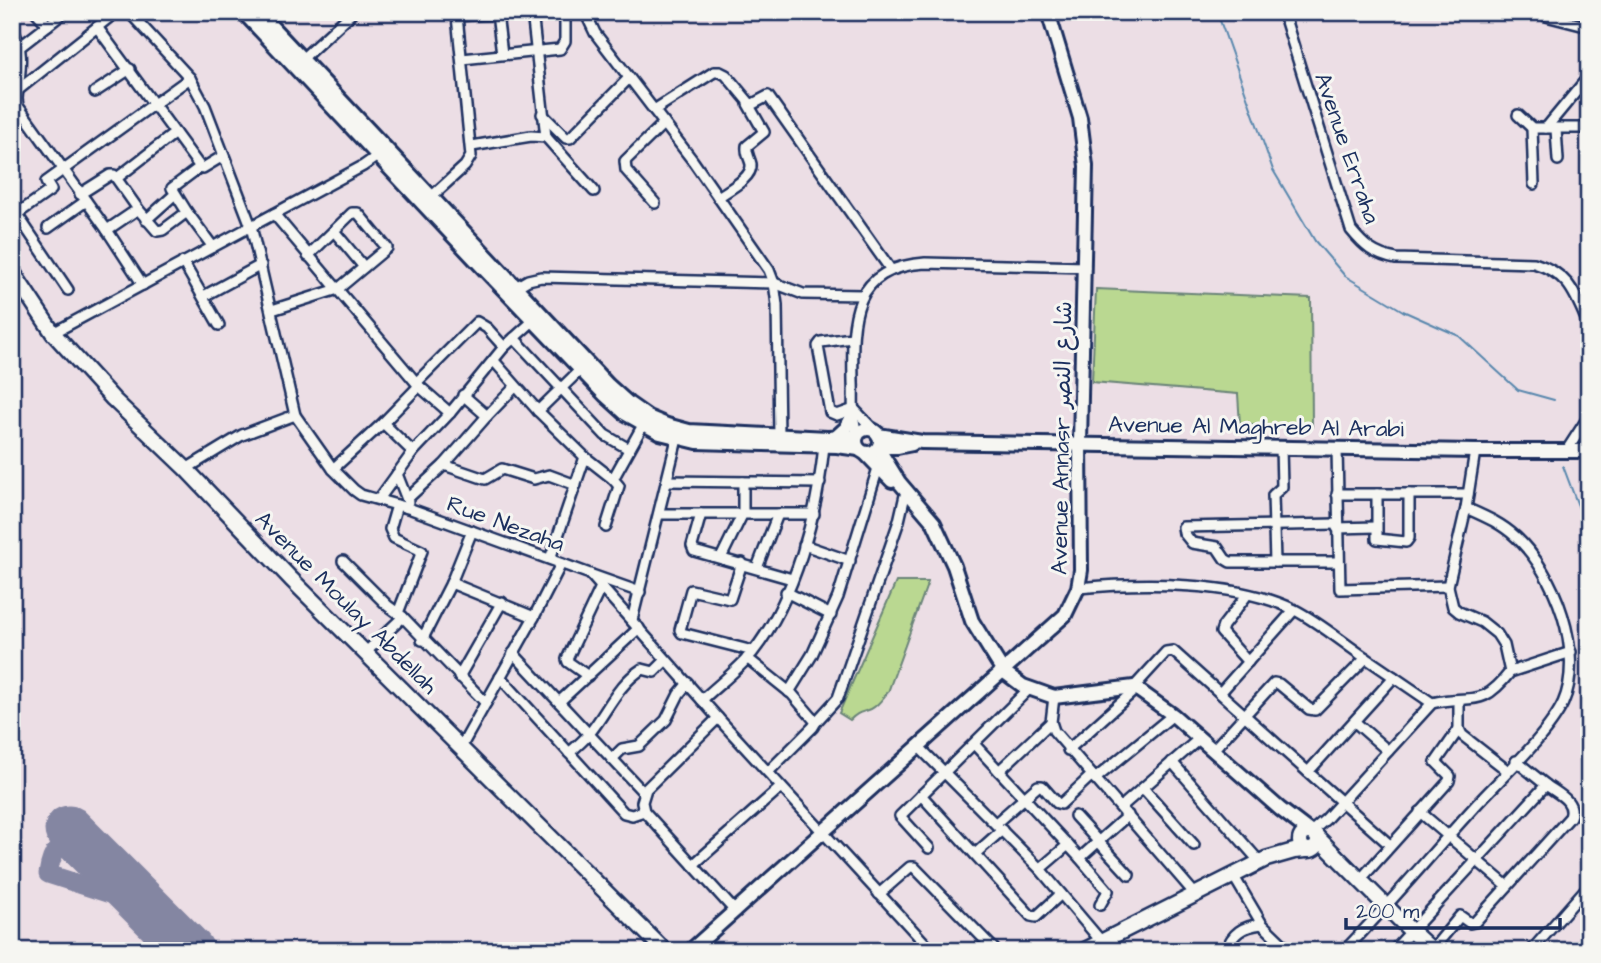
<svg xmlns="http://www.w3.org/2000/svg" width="1601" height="963" font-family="'Architects Daughter','Playpen Sans Arabic',sans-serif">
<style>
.green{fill:#bad891;stroke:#6a8478;stroke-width:2}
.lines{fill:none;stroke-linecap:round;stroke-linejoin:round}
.stream{stroke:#5887ad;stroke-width:2}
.taxiway{stroke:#8486a2;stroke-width:19}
.runway{stroke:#8486a2;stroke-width:49}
.street-casing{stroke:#1b2f5e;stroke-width:14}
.secondary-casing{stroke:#1b2f5e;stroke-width:18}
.primary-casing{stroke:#1b2f5e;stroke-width:19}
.street{stroke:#f6f6f2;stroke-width:9}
.secondary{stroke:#f6f6f2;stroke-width:12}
.primary{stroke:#f6f6f2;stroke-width:14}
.labels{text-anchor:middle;stroke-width:6;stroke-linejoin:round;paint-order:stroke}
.street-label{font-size:23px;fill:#1b2f5e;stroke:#f6f6f2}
</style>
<rect width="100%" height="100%" fill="#ecdee5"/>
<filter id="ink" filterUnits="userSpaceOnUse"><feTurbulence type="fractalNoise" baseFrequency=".0143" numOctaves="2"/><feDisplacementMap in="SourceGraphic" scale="14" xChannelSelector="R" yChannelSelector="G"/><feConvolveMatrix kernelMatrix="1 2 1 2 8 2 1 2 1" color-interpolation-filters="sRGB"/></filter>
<g filter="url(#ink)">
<g class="green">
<polygon points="1096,289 1311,298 1312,426 1240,425 1238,394 1092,382"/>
<path d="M896 582H928L888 692C883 698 878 706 871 709 861 713 859 711 850 720L839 713Z"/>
</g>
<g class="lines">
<g class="stream">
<polyline points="1217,12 1273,170 1315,241 1345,276 1403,311 1459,336 1518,390 1554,400"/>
<polyline points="1563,466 1589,535"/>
</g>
<path class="taxiway" d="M115 875C115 854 103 843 83 837 60 839 51 852 48 874L135 902 156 916"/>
<polyline class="runway" points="69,830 190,951"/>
<g class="street-casing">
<g id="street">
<polyline points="36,12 48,25"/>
<polyline points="129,12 190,78 205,106 251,226 295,415 333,469 354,490 361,495 411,509 590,574 718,718 932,951"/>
<polyline points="449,12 457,16 521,12"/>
<polyline points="532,12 546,137"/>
<polyline points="585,12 595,33 693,161 769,270 774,283 777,305 779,436"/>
<path d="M1283 12 1351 230C1364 246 1374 255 1396 259L1534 263C1570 274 1575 294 1589 326"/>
<polyline points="497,14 502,54"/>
<polyline points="1546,16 1589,27"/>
<polyline points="97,27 200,167 203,168 223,156"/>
<path d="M12 29C26 50 19 75 17 99L18 106 107 230 143 285"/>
<polyline points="21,46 65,12"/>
<polyline points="302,59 353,12"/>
<polyline points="462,59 560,49 565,41 565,12"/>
<polyline points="18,90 116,12"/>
<polyline points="95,92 130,69"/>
<polyline points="654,110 714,72 720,72 726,75 751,105 768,96 891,270"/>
<polyline points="542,114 566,138 570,138 629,78"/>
<polyline points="1518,115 1532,128 1589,128"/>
<polyline points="1532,128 1534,184"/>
<polyline points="1546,128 1589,76"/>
<polyline points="1556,129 1558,160"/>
<polyline points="472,146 531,136 546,137 594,191"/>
<polyline points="117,178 175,133"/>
<polyline points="80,194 110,175 114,175 138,209"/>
<polyline points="431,197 465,166 471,156 457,16"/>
<path d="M718 197C728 190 753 178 751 164 749 156 746 154 747 146L764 132 748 104"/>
<polyline points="655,203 626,170 625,161 664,123"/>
<polyline points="12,207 68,290"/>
<polyline points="187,212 172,188 200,167"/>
<polyline points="17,214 51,190 46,182 190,78"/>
<polyline points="274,214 419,386 450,413"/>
<polyline points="146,220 174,195"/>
<polyline points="48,228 86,201"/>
<polyline points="107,230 138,209 157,231 163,230 187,212 213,247"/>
<polyline points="334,231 364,267"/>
<polyline points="183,262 219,325"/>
<polyline points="516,287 528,280 541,277 774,283 803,294 863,295"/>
<polyline points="204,296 261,265"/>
<polyline points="272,310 338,289 387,248 358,213 352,213 308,256"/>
<polyline points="53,333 363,166 383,152"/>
<polyline points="514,338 605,435 629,449"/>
<polyline points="852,338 821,342 818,346 830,412 837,415 854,409"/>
<polyline points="494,361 538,411 585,457"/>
<polyline points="417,382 477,322 487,328 504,347"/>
<polyline points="854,409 875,431"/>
<polyline points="538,411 580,370"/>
<polyline points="487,416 515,387"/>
<polyline points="383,423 413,452"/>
<path d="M858 435C851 419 854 399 853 382 852 322 849 268 925 263L1085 267"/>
<polyline points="1337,449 1340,589 1448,586"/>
<polyline points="1567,450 1589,416"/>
<polyline points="444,465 485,479 502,469 534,479 549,475 576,485"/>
<polyline points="186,469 242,435 295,415"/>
<polyline points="333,469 383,423 419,386"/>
<polyline points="397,474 408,502"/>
<polyline points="667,481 820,483"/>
<polyline points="1337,494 1468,494"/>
<polyline points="1377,494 1377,539 1406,542 1409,538 1409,494"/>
<polyline points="379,499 413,452 450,413 504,347 533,321"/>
<polyline points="407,499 444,465 487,416 463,395"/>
<polyline points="397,505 390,529 394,538 422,551 398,613"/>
<polyline points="659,514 814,514"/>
<polyline points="701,514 692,546 694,551 792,579"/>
<polyline points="1337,524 1183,527 1184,533 1192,543 1217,547 1225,559 1230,562 1338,562"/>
<polyline points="606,527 619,486 613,479"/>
<polyline points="1337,528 1376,527"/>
<polyline points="804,545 850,561"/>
<polyline points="721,558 743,513 743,482"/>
<polyline points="550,559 585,457 613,479 643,425"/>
<polyline points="343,561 388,606 403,617 486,703"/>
<polyline points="1275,562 1273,495 1282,487 1281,447"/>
<polyline points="742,563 730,599 691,590 680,630 682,633 753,651"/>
<polyline points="757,568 778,514"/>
<polyline points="592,575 640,592"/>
<polyline points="451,583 534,617"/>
<path d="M1078 588C1143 582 1236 581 1295 610 1320 623 1342 642 1366 658 1388 673 1410 688 1432 703"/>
<polyline points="786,592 831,615"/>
<polyline points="1247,595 1223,626 1221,632 1248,662"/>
<polyline points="632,620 677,439"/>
<polyline points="422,640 451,583 472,531"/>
<polyline points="366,652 403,617"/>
<polyline points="513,653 644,793"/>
<polyline points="747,658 792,694 816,722 813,727 768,772"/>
<polyline points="1510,672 1571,652"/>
<polyline points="588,676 568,662 567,659 601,587"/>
<polyline points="459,677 502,602"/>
<polyline points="500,677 624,813 632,815 644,811"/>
<polyline points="1134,687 1166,652 1173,651 1308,772 1394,677"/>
<polyline points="789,692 812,655 838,597 878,468"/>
<polyline points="1220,693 1294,610"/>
<polyline points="1054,697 1051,722 1054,731 1195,894"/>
<path d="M702 700C719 684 738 670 753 652 796 597 817 514 824 446"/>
<polyline points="1459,701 1459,729 1462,735 1508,771"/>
<polyline points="559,702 639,628"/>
<polyline points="718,718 646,789 642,802 644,811 734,910"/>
<polyline points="816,722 838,698 899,521 906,491"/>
<polyline points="1355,722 1388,751"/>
<polyline points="974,744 1080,858 1128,815"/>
<polyline points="919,747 1040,869 1101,941"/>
<polyline points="460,749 534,617 561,564"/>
<polyline points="1068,750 1136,689"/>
<polyline points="1213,750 1274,683 1279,684 1309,709 1315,710 1366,658"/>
<path d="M569 753C576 747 583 741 589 734 607 712 617 685 642 669L654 672 666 660"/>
<polyline points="612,759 622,749 639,746 666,720 679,694 688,683"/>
<polyline points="1172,762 1260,862"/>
<polyline points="999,771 1051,722"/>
<polyline points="1308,772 1390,845"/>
<polyline points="1095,779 1173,715"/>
<polyline points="1143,788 1194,845"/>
<polyline points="921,795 1031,916 1036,917 1061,894"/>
<polyline points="1121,807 1200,738"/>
<polyline points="1420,812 1507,886"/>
<polyline points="1075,816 1129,875"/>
<polyline points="996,823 1038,786 1042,786 1057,803 1061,804 1092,775"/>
<path d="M1311 832 1326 819 1432 703C1470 693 1480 711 1510 672L1504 645 1497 634 1482 622 1459 612 1453 607 1448 586 1466 508 1475 451"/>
<polyline points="929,848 900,816 1029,689"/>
<polyline points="975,854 1002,830"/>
<polyline points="1080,858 1108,891 1100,905"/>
<polyline points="693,865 781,787"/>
<polyline points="1040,869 1068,845"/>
<polyline points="1233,875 1262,924 1290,951"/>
<polyline points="1360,880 1449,781 1450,776 1436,762 1459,729"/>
<polyline points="879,894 910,867 914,867 994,949"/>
<path d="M1432 950 1460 916 1470 923 1475 922 1570 817C1576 801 1558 794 1546 785"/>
<path d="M1226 951C1232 933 1243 926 1262 924"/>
<path d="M1344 951C1390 904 1432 853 1477 804 1502 777 1548 735 1563 703 1585 653 1555 573 1516 537 1501 523 1484 516 1466 508"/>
<polyline points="1393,951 1546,785 1516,761"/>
<polyline points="1531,951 1589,885"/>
</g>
</g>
<g class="secondary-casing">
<g id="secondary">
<polyline points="243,12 484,269 605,395 626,414 660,433 697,442 837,446 859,449"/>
<polyline points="258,12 608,385 628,403 648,417 667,425 689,431 828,438 857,436"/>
<circle cx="868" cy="441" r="12"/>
<polyline points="878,435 922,442 1475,451 1589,451"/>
<polyline points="835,438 846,428 853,415"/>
<polyline points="879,447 897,447 912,444"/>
<polyline points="878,448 899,482 934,523 954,566 972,621 1003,671 1023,686 1054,697 1134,687 1173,715 1280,809 1310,832"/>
<polyline points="865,453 892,481"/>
<polyline points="690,951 1065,615 1078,588 1081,570 1080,443 1086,166 1080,118 1048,12"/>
</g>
</g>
<g class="primary-casing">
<g id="primary">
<polyline points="12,271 53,333 113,399 186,469 291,579 665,951"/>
<circle cx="1309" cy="841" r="9"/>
<polyline points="1317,837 1411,931 1433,951"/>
<polyline points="1083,951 1266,859 1294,851 1306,850"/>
</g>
</g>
<use href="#street" class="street"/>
<use href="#secondary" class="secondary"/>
<use href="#primary" class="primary"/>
</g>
</g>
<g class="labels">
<g class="street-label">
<text transform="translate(1348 148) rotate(71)" y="8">Avenue Erraha</text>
<text transform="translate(1256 426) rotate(1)" y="8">Avenue Al Maghreb Al Arabi</text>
<text transform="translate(1061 438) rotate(-89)" y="8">Avenue Annasr شارع النصر</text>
<text transform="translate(506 523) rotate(20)" y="8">Rue Nezaha</text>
<text transform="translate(347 602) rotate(45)" y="8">Avenue Moulay Abdellah</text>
</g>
</g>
<rect width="1601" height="963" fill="none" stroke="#f6f6f2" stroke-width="42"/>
<rect x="21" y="21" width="1559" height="921" fill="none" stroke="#1b2f5e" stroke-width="2.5" filter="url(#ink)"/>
<path d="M1346 918v10h214v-10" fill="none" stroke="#1b2f5e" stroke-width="3.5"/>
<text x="1356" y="918" font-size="21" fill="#1b2f5e" stroke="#f6f6f2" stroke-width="5" paint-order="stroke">200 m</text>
</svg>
